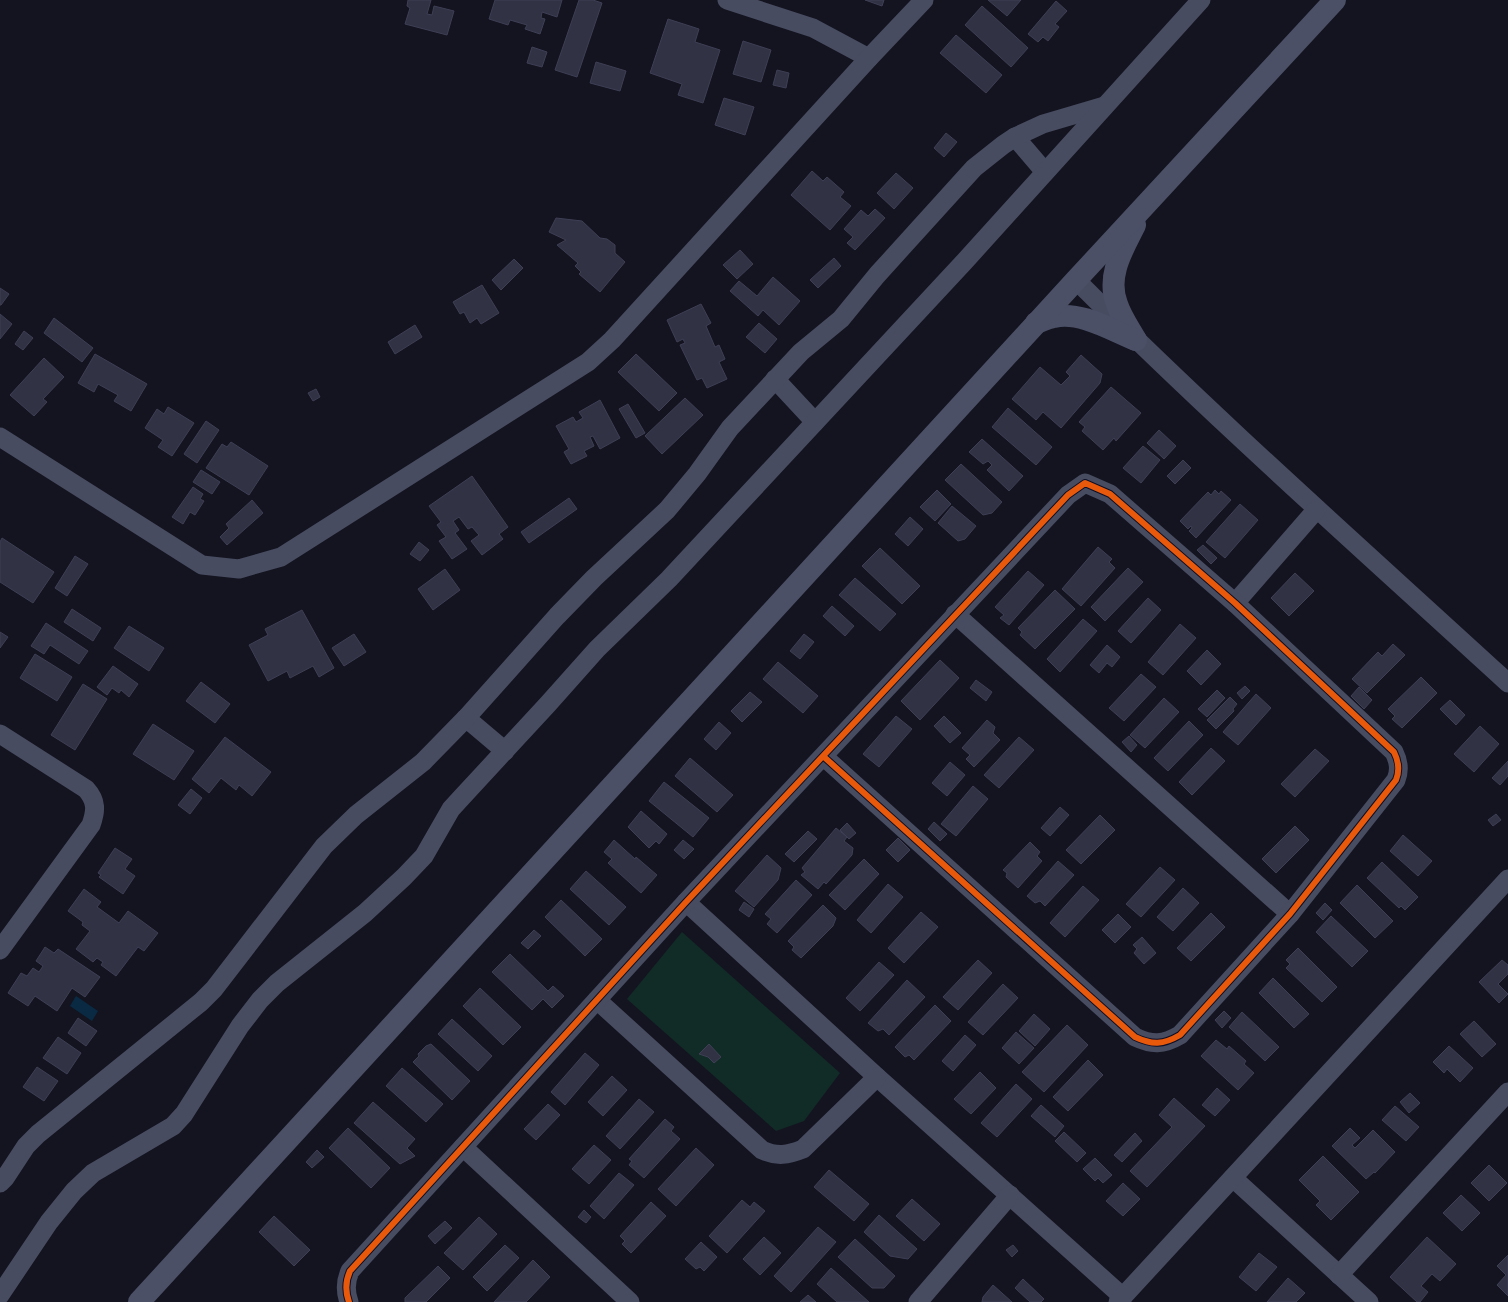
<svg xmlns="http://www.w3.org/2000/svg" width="1508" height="1302" font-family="'Roboto Condensed',sans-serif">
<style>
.green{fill:#112c27}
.water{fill:#092a42}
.building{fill:#313243;stroke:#3e3f55}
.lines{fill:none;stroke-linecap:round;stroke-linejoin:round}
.street{stroke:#484c61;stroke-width:19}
.secondary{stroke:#4b5067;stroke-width:22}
.cycleway-casing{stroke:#0e0f26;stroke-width:8}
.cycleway{stroke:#e8590c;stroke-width:6}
</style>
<rect width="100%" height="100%" fill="#141420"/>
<polygon class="green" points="682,932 840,1073 804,1121 776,1131 627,999"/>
<polygon class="water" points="76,996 98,1011 92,1021 70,1006"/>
<g class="building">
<polygon points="408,0 431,0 427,14 432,15 434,6 454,11 447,35 405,24 410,8 407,6"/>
<polygon points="495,0 562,0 557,17 542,12 541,18 545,19 540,34 525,29 527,25 510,20 508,25 489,19"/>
<polygon points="579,0 593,0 602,3 577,77 555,70"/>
<polygon points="865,0 884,0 882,6"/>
<polygon points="988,0 1021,0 1007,16"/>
<polygon points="1056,1 1067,11 1055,24 1059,27 1048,41 1043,37 1038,42 1028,34"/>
<polygon points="982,6 1028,48 1011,67 965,25"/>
<polygon points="668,19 699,29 695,42 720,50 703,103 678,95 682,84 650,73"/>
<polygon points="956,35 1002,75 986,93 940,53"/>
<polygon points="743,41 771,50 761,82 733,74"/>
<polygon points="532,47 547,52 542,67 527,63"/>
<polygon points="596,62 626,71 620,91 590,83"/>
<polygon points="777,70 789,73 786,88 773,85"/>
<polygon points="724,98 754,107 745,135 715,125"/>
<polygon points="946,133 957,142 944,157 934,148"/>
<polygon points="812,171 823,181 827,177 844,192 840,197 851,206 830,230 791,195"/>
<polygon points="896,173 913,188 894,209 877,193"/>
<polygon points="875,209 885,218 855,250 847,243 853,237 844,229 861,210 868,216"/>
<polygon points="556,218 582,221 600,238 607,239 615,245 615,253 625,262 600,292 579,274 581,272 575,266 578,263 557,245 566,240 549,232"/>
<polygon points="740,250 753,264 737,279 723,265"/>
<polygon points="834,258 841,266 818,288 810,280"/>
<polygon points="514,259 523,268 501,290 492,280"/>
<polygon points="773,277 800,301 779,325 763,310 758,316 730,291 739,281 757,296"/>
<polygon points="482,285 499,313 481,324 477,318 470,323 464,312 460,314 453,302"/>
<polygon points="0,288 9,294 1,305 0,305"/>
<polygon points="701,304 711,323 706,326 715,347 719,345 725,359 719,362 727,379 707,388 702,378 697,380 680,345 685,343 683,339 677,342 667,320"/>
<polygon points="0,314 12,324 0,339"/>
<polygon points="54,318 93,348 82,362 44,333"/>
<polygon points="759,323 777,339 765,353 746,337"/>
<polygon points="415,325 422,337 395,354 388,342"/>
<polygon points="24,331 33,338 23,350 15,344"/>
<polygon points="95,354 147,384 131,411 114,401 118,395 98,384 94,392 78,383"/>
<polygon points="636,354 677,393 659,411 618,372"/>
<polygon points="1081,355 1102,374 1100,383 1061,428 1043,412 1036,420 1012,399 1040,367 1061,385 1070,376 1066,372"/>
<polygon points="44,358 64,377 43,399 47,402 34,416 10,395"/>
<polygon points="1111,387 1141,413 1116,441 1114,438 1103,450 1082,431 1085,427 1079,422"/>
<polygon points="316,389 320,397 313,401 308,393"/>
<polygon points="685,398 703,415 662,454 645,436"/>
<polygon points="600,400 620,438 600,449 593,436 590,437 594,446 584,451 587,456 571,464 564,452 569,449 556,426 573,417 576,422 583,418 579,412"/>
<polygon points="628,404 645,433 636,438 619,409"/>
<polygon points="168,407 194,423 172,456 158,447 163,440 145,428 157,409 164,414"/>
<polygon points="1008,408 1052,447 1036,465 992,427"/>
<polygon points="206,421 219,430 197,463 184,454"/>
<polygon points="1159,430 1176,446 1164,459 1147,443"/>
<polygon points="982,439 1023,476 1009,491 987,470 992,465 988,461 983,464 969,452"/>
<polygon points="231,442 268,466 249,495 206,468 222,444 227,447"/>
<polygon points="1143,446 1160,460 1141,483 1123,468"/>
<polygon points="1183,460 1191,468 1175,484 1167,476"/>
<polygon points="961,464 1002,502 992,513 983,515 945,480"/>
<polygon points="201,470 220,482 212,494 193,482"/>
<polygon points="472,476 508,527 499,534 503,539 482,555 471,541 479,535 472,527 468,529 459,517 453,521 459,530 455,533 467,549 452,559 439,541 446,537 437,525 441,522 429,506"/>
<polygon points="193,487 203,494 200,499 204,501 195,515 190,512 183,524 172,517"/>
<polygon points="937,490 951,504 935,521 920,507"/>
<polygon points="1215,490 1219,494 1221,491 1231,500 1196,538 1189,531 1192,528 1191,526 1188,529 1180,521 1208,492 1211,495"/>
<polygon points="569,498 577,509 529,543 521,532"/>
<polygon points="252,500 263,513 227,545 220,537 229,528 226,524"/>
<polygon points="1240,504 1258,520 1225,558 1206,542"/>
<polygon points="952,506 976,526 965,539 958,541 938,523"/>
<polygon points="910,517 923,529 908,546 895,534"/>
<polygon points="2,538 54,572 33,603 0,582 0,542"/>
<polygon points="419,542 429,550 420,561 410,554"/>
<polygon points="1203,545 1217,558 1211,564 1197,550"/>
<polygon points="1098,547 1112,559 1109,562 1115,568 1081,606 1062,589"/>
<polygon points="880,548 920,586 902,604 862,566"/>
<polygon points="75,556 88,564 67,596 55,588"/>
<polygon points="1128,568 1143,582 1105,621 1091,607"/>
<polygon points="445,569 460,590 433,610 418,589"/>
<polygon points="1028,571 1044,585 1009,625 1000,618 1004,615 995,607"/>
<polygon points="1295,573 1314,591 1289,616 1271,598"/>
<polygon points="855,578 896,614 880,631 839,595"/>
<polygon points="1055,590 1075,609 1035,649 1020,635 1022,632 1018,628"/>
<polygon points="1148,598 1161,610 1131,643 1118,631"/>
<polygon points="832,606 854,626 845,636 823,616"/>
<polygon points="72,609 101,628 93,641 64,622"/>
<polygon points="302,610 334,668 319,677 313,666 290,678 287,671 268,681 249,645 268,635 265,629"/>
<polygon points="1083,619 1097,631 1060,672 1047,659"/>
<polygon points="46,623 88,651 79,664 50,645 44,654 31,646"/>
<polygon points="1180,624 1196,638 1163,675 1148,662"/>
<polygon points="129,626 164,648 149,671 114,648"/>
<polygon points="0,632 8,637 0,648"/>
<polygon points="354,634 366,652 344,666 332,648"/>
<polygon points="804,634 814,642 800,659 790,651"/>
<polygon points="1393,644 1405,655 1367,693 1352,679 1378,652 1382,656"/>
<polygon points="1107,645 1120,657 1112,667 1107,663 1099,673 1090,665"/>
<polygon points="1207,650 1221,664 1201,685 1187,671"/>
<polygon points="35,654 72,677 57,701 20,678"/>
<polygon points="940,660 959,678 920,720 901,701"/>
<polygon points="778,662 818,696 803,713 763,679"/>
<polygon points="113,666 138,684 129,697 121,690 119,693 112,688 107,695 97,687"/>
<polygon points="1141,674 1156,687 1124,721 1109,708"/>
<polygon points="1421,677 1437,693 1402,728 1392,719 1395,716 1388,709"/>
<polygon points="976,680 992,692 986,701 970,688"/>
<polygon points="201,682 230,704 215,723 186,701"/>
<polygon points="83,684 107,699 75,750 51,735"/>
<polygon points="1245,686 1250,691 1242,699 1237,693"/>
<polygon points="1359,687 1372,700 1364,709 1351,696"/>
<polygon points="1217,690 1225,698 1207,717 1198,709"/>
<polygon points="750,692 762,702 742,722 731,711"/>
<polygon points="1256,694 1271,708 1238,745 1223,732"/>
<polygon points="1230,697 1237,704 1233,709 1234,711 1216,729 1207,720"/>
<polygon points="1164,698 1179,712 1145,748 1130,735"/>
<polygon points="1450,700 1465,715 1456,725 1440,709"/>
<polygon points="896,716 912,729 879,767 863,754"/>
<polygon points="944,716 961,733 950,743 934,726"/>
<polygon points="987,720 995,727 993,733 1000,740 974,767 966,759 970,755 962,748"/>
<polygon points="1189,721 1203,735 1168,771 1154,758"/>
<polygon points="719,722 731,733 716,750 704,739"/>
<polygon points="153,724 194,751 174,780 133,754"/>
<polygon points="1480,726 1499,744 1474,772 1454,754"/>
<polygon points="1129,736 1137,745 1131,752 1122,742"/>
<polygon points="225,737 271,772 252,796 239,785 236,790 221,778 209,793 192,779"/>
<polygon points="1019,737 1034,750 999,788 984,775"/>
<polygon points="1211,748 1225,761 1192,795 1179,782"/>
<polygon points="1315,749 1329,761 1295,797 1281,784"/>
<polygon points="690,758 733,795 717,812 675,776"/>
<polygon points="1508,761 1508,776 1500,785 1492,778"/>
<polygon points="950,762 965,775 947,796 932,783"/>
<polygon points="664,782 709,818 693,837 649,801"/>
<polygon points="973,786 988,799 956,836 941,824"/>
<polygon points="191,789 202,798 190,814 178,805"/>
<polygon points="1060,807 1069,815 1050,836 1041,828"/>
<polygon points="641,811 667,834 659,844 656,841 649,848 628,827"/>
<polygon points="1496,814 1501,820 1493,826 1488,820"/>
<polygon points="1100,815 1115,830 1081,864 1066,850"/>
<polygon points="934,822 947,834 940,841 928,829"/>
<polygon points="847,823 856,833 849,839 840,830"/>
<polygon points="1295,826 1309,840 1276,873 1262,859"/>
<polygon points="836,828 847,837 844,841 853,848 852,855 826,884 824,882 818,889 801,875 805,872 802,868"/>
<polygon points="808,831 817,839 794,862 785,854"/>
<polygon points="1403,835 1432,861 1418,876 1390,851"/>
<polygon points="898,838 910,850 898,862 886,850"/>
<polygon points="614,840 635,859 636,857 657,875 641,893 608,863 612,859 604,852"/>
<polygon points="683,840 694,849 684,859 674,850"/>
<polygon points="1030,842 1040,852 1037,856 1042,861 1018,888 1006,877 1007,873 1003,870"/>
<polygon points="115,848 132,859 125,869 135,876 123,894 99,877 101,875 98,873"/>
<polygon points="767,855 781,868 778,880 754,907 735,891"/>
<polygon points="864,859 879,874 845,910 829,895"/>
<polygon points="1058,861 1074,875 1045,906 1040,901 1035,903 1027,896"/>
<polygon points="1382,862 1418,897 1405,910 1401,906 1399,908 1367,878"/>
<polygon points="1160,867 1175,880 1141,917 1126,904"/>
<polygon points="586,871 626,907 609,925 570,889"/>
<polygon points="796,880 812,895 777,933 767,924 771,919 765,914"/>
<polygon points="888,884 903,897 871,933 857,920"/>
<polygon points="1357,885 1393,921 1375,938 1340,903"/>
<polygon points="1083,886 1099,900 1065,937 1050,923"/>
<polygon points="1183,888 1199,903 1173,931 1157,917"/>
<polygon points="84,889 101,902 97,907 119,923 128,911 158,933 144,951 138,947 116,976 101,965 103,962 97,958 93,962 76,949 90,931 82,925 83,922 68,911"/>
<polygon points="561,900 602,939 585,956 545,917"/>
<polygon points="744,902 754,909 749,917 739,910"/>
<polygon points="1325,903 1332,910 1323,920 1316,913"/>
<polygon points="823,905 836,918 833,926 801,958 792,950 794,947 788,941"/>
<polygon points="921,912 938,927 904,963 888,948"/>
<polygon points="1211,913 1225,927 1191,961 1177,948"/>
<polygon points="1118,914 1131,927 1115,943 1102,930"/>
<polygon points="1331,916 1368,951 1352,967 1316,932"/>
<polygon points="534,930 541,936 528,949 521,943"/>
<polygon points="1142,937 1156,953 1144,964 1134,953 1137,949 1133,945"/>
<polygon points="45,947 54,953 58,949 100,977 85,997 72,988 57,1011 35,996 28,1006 8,993 21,973 27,976 33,968 39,972 43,966 36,961"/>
<polygon points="1298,948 1337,987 1322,1002 1286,968 1290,964 1286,960"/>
<polygon points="510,954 548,991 553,986 564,996 552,1008 543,999 532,1010 492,972"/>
<polygon points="978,960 992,973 958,1010 943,997"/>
<polygon points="1502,960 1508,965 1508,974 1498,984 1508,994 1499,1003 1479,982"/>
<polygon points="879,962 894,975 860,1011 846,998"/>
<polygon points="1273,978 1309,1014 1294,1028 1259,993"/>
<polygon points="907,980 925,997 889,1035 883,1029 878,1031 868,1023"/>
<polygon points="1003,984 1018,998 983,1035 968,1022"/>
<polygon points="480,988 521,1027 503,1045 463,1006"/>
<polygon points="935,1005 951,1021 914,1060 909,1055 905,1057 895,1047"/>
<polygon points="1224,1011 1231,1018 1222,1028 1215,1020"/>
<polygon points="1242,1012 1279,1047 1265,1061 1229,1027"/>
<polygon points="1034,1014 1050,1029 1035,1046 1019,1031"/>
<polygon points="78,1018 97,1031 86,1046 68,1033"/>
<polygon points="452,1019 492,1056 478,1071 438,1034"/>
<polygon points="1474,1021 1496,1044 1482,1057 1460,1034"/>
<polygon points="1067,1025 1088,1045 1044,1092 1022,1072"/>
<polygon points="1016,1032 1034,1048 1019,1064 1002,1048"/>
<polygon points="965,1035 976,1045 953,1071 942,1061"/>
<polygon points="58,1037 81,1053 67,1074 43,1058"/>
<polygon points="1216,1040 1227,1049 1229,1046 1246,1061 1244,1064 1254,1073 1238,1090 1201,1056"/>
<polygon points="431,1044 470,1081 452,1100 413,1062 419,1056 418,1054 426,1046"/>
<polygon points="709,1044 721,1057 714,1063 708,1057 699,1054"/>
<polygon points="1449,1046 1473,1068 1460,1082 1447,1069 1444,1073 1433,1062"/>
<polygon points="585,1053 599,1065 565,1105 551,1092"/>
<polygon points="1088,1060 1103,1075 1068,1111 1053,1097"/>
<polygon points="37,1067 58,1081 44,1101 23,1087"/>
<polygon points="402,1068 443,1104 426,1122 386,1086"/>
<polygon points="980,1072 996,1088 971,1114 954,1099"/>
<polygon points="612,1076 627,1090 603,1116 588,1102"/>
<polygon points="1016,1084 1032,1099 997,1137 981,1123"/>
<polygon points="1217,1088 1230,1100 1215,1116 1202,1105"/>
<polygon points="1410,1093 1420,1103 1409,1113 1400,1102"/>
<polygon points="1174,1098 1205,1126 1147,1187 1130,1171 1172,1127 1159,1115"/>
<polygon points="639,1099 654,1112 620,1149 606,1136"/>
<polygon points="373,1102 415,1139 407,1148 415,1156 400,1164 354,1123"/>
<polygon points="548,1104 560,1115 536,1140 524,1129"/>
<polygon points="1041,1105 1064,1126 1055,1137 1031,1116"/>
<polygon points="1395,1106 1419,1127 1406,1141 1382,1120"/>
<polygon points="665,1119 674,1127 671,1131 680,1139 644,1178 629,1165 632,1161 629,1159"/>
<polygon points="348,1128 390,1168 371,1188 329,1148"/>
<polygon points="1350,1128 1360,1138 1352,1145 1355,1148 1373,1130 1395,1152 1375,1173 1374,1172 1366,1179 1332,1146"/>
<polygon points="1064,1132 1086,1153 1077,1162 1055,1141"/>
<polygon points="1135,1133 1142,1141 1122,1162 1114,1155"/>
<polygon points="594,1145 611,1160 589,1184 572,1169"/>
<polygon points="696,1148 714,1165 676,1206 658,1189"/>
<polygon points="317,1150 324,1157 312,1168 306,1162"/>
<polygon points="1323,1156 1359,1192 1331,1220 1316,1205 1320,1201 1299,1180"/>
<polygon points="1095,1158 1112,1175 1103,1183 1098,1178 1095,1181 1083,1169"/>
<polygon points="1489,1165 1507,1183 1489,1201 1471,1183"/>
<polygon points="829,1170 869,1204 854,1221 814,1187"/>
<polygon points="619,1173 634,1185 604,1219 590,1206"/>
<polygon points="1123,1183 1140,1199 1123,1216 1106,1201"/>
<polygon points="1461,1195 1480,1213 1462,1231 1443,1213"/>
<polygon points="912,1199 940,1224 924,1241 896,1216"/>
<polygon points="742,1200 750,1207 754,1202 765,1211 727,1253 709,1236"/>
<polygon points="651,1202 666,1216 631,1253 622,1244 625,1241 620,1236"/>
<polygon points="584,1210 591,1217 586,1223 578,1217"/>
<polygon points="879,1215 917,1249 908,1259 890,1256 864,1232"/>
<polygon points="274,1216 310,1250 294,1266 259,1232"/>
<polygon points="479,1217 497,1234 463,1270 444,1253"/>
<polygon points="445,1221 452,1228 435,1244 428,1236"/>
<polygon points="818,1227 836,1242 791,1292 774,1276"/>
<polygon points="764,1237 781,1253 760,1275 743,1259"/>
<polygon points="1427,1237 1456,1264 1440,1281 1432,1274 1421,1286 1428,1292 1420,1302 1417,1302 1390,1277"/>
<polygon points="855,1239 895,1276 884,1288 872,1288 838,1257"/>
<polygon points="701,1242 717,1257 704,1271 700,1267 696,1269 685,1259"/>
<polygon points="505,1245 519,1258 487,1291 473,1277"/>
<polygon points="1013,1245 1018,1251 1012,1257 1006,1250"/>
<polygon points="1259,1253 1277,1267 1256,1291 1239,1277"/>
<polygon points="1508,1255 1508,1296 1497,1285 1506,1275 1497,1266"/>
<polygon points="533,1260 550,1277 526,1302 494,1302"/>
<polygon points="438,1266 450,1278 426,1302 405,1302 405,1298"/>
<polygon points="831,1268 869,1302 837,1302 817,1284"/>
<polygon points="1288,1278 1305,1293 1296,1302 1267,1302"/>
<polygon points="1023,1279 1044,1299 1041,1302 1030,1302 1015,1288"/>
<polygon points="993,1285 1012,1302 982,1302 983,1297"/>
<polygon points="808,1295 816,1302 800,1302"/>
</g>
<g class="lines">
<g class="street">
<polyline points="727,0 813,28 869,58"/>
<polyline points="1015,137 1045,172"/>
<path d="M1076 280C1215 419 1363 550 1508 683"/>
<polyline points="775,379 815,422"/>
<polyline points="0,437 202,565 239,569 281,557 588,362 612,340 869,58 924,0"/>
<polyline points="1235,603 1317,509"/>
<polyline points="955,614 1290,914"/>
<polyline points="466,718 505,751"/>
<path d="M0 734 86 789C97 801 96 811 91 825L0 950"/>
<polyline points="686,902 877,1077 1123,1297"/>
<path d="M597 1000 762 1150C777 1157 788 1155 803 1149L877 1077"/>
<polyline points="463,1147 630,1302"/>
<polyline points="1233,1178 1369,1302"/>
<polyline points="0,1183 5,1178 26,1146 38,1134 201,1002 214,989 324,846 356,815 423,762 466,718 557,616 594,578 667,510 697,474 730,428 801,352 841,319 877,275 974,168 1003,145 1015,137 1043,124 1104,106"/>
<polyline points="1339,1275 1508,1092"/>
<polyline points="0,1295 49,1222 74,1191 93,1173 173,1126 184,1114 240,1026 260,1000 277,983 365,913 404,877 424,856 451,809 462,797 548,704 597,649 669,579 965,261 1201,0"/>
<path d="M349 1302C345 1291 345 1282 350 1271L686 902 1068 495 1085 483 1110 494 1235 603 1394 752C1399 762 1400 770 1396 780L1290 914 1180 1035C1163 1045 1152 1045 1135 1037L823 756"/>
<polyline points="918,1302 1010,1195"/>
<polyline points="1118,1302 1508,879"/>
</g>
<g class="secondary">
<path d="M1135 225C1123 249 1106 276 1117 304 1121 317 1130 329 1136 340"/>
<path d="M1036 323C1042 321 1048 318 1054 317 1081 311 1111 330 1136 340"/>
<polyline points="139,1302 1076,280 1335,0"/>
</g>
<g class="cycleway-casing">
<path id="cycleway" d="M349 1302C345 1291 345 1282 350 1271L686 902 1068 495 1085 483 1110 494 1235 603 1394 752C1399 762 1400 770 1396 780L1290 914 1180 1035C1163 1045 1152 1045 1135 1037L823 756"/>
</g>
<use href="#cycleway" class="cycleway"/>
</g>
</svg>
